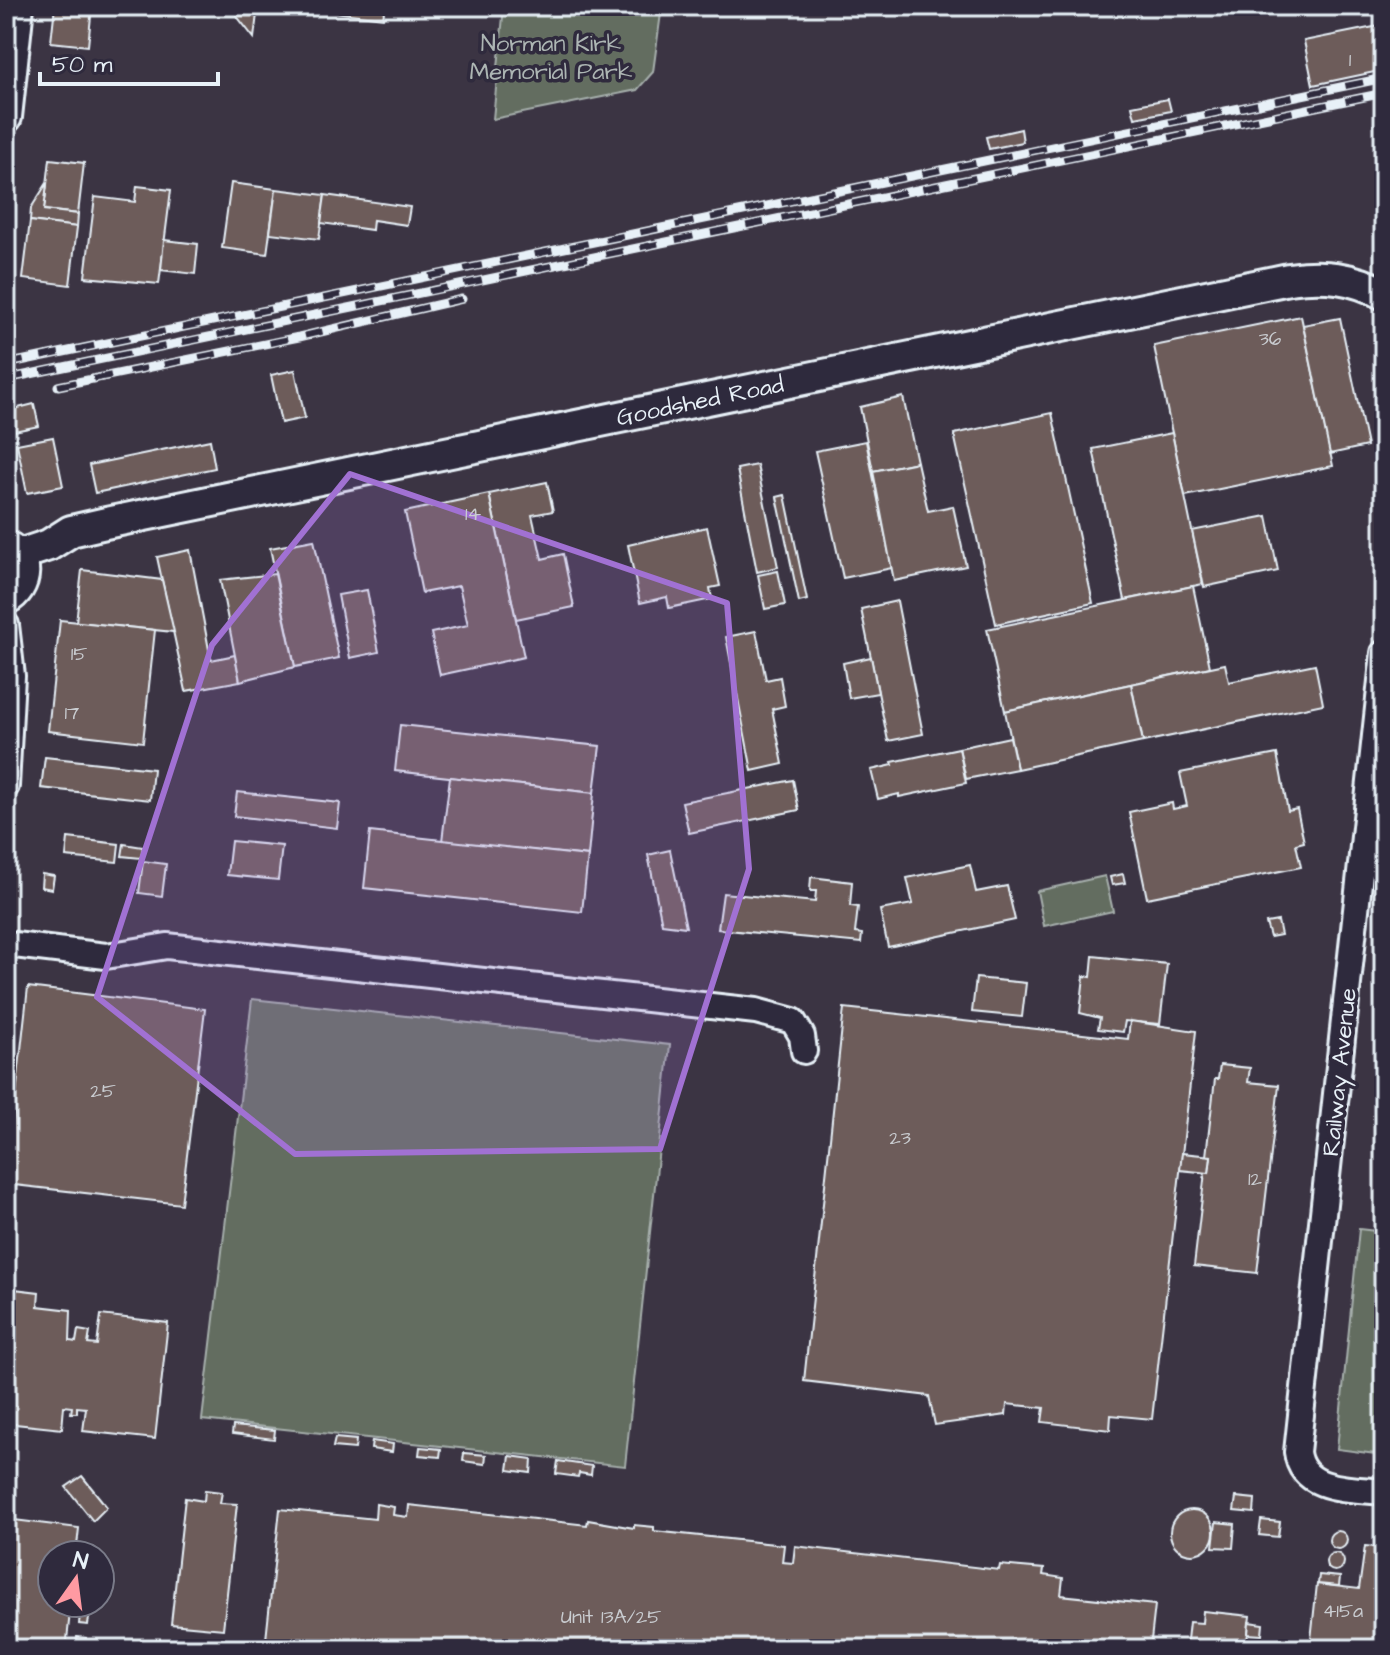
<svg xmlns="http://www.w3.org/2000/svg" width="1390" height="1655" font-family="'Architects Daughter',sans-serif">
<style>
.green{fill:#646d61;stroke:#a6afac;stroke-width:2}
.building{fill:#6d5c5a;stroke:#e8f1f8;stroke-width:2}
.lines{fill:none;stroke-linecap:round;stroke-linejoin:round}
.minor-casing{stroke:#e8f1f8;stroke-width:30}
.tertiary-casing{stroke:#e8f1f8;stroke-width:36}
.minor{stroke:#2f2a3d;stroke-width:24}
.tertiary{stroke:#2f2a3d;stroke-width:30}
.rail-casing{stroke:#e8f1f8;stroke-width:9}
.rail{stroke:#2f2a3d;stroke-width:6;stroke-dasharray:18;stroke-linecap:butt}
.marked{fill:#a171d3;fill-opacity:0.2;stroke:#a171d3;stroke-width:6;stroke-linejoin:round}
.labels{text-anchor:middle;stroke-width:7;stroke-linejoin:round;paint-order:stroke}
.number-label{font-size:20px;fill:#c9ccd0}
.park-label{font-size:24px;fill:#adb6b4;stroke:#2f2a3d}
.street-label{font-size:24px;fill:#e8f1f8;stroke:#2f2a3d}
</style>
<rect width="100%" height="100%" fill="#3b3443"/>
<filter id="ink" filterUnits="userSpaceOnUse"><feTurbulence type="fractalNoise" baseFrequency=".0125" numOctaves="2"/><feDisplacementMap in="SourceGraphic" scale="16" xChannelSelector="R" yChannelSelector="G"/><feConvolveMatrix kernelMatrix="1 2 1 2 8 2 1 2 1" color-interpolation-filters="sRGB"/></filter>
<g filter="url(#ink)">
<g class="green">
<polygon points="504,6 662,6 653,72 637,90 493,119"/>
<polygon points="1105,876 1113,911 1044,926 1037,891"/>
<polygon points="252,999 670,1045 625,1466 202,1420"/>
<polygon points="1359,1229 1384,1232 1384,1455 1337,1449"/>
</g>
<g class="building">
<polygon points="55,6 92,6 88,46 51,42"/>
<polygon points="229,6 258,6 254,38"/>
<polygon points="334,6 385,6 383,18 333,12"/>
<polygon points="1384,25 1384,70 1313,85 1304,41"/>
<polygon points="1168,99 1171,111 1135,118 1132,106"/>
<polygon points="1021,129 1023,142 989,149 986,137"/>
<polygon points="50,159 84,163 78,214 44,210"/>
<polygon points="47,183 44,210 78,214 77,227 30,221 31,208"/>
<polygon points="231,183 276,189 267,254 222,248"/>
<polygon points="137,186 171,190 159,284 85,277 95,197 135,202"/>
<polygon points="276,189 325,195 319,239 270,233"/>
<polygon points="325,195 410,207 407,225 373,220 372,230 321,223"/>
<polygon points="30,221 77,227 70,285 23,279"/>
<polygon points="164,240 198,244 195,274 161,270"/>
<polygon points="1301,316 1333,466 1185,496 1154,346"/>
<polygon points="1340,318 1367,446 1330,454 1303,325"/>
<polygon points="295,370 305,418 281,423 271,375"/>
<polygon points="903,397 917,462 873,471 860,407"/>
<polygon points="34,404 39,426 14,431 10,410"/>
<polygon points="1052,413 1093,603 996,624 954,434"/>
<polygon points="1172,433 1203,584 1125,600 1093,449"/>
<polygon points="53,437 63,486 27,493 17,444"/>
<polygon points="210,440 215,468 95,493 89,465"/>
<polygon points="866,441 892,568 843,578 815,451"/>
<polygon points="917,462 928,511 953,506 966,566 894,581 873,471"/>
<polygon points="757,465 778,567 757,572 737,469"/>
<polygon points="547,482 553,511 532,515 542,559 563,554 574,607 516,619 489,494"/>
<polygon points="489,494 524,657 440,675 431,633 468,625 459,586 422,593 405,512"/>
<polygon points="785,495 807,600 799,602 777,497"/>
<polygon points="1267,516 1278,571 1204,587 1192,531"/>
<polygon points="707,527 720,586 710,588 712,599 669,608 667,597 640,603 628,545"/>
<polygon points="314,540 339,658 295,667 270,548"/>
<polygon points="190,550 211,660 235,655 240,681 186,691 157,557"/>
<polygon points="82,570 162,580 174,632 76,622"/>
<polygon points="778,571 785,605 765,609 758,575"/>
<polygon points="275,574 295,667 240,681 220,580"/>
<polygon points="1193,586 1210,667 1005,711 987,629"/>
<polygon points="367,590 379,652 350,658 338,595"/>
<polygon points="897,601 923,734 888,741 861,609"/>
<polygon points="60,620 155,630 143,742 48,731"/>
<polygon points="756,631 766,680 780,677 785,706 772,709 783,764 752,771 726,637"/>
<polygon points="871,657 878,693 849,698 843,663"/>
<polygon points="1225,664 1229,682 1315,664 1323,704 1143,742 1131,684"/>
<polygon points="1131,684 1143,742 1017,769 1005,711"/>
<polygon points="400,725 600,746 594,793 395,771"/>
<polygon points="1010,737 1017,769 966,779 959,748"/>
<polygon points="959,748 966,783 899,797 899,794 878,799 871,770 893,765 892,762"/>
<polygon points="1277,754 1288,811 1297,809 1304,842 1296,844 1301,867 1147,898 1129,812 1172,803 1173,809 1187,806 1180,773"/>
<polygon points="45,757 153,769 150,800 41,788"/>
<polygon points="450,777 594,793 588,856 442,841"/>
<polygon points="793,780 799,810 689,833 682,802"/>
<polygon points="237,792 340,803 337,828 234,816"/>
<polygon points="370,832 588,856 582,912 364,888"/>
<polygon points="68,838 119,844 117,862 66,857"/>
<polygon points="231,841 282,846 278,880 227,875"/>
<polygon points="124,844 143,847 141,858 122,856"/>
<polygon points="670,850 686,927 662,924 648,855"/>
<polygon points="143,861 166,864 162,896 139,893"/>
<polygon points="970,865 976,892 1007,886 1015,920 888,947 880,910 913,904 907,878"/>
<polygon points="42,874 54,876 52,889 41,887"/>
<polygon points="1123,874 1125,883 1112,885 1110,877"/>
<polygon points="811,877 852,882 850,906 858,907 855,933 862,934 861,943 718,929 723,893 815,902 816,891 810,891"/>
<polygon points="1278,921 1281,935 1270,937 1266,923"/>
<polygon points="1093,956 1167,964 1160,1024 1125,1021 1123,1032 1098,1029 1100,1018 1080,1013 1084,976 1091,977"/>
<polygon points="976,978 1026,983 1022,1017 972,1012"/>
<polygon points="28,987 205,1009 181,1204 6,1184"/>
<polygon points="844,1008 1128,1039 1130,1021 1196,1031 1152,1419 1111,1415 1110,1430 1042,1422 1044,1408 1007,1404 1006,1415 935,1425 929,1396 804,1381"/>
<polygon points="1220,1065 1250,1068 1248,1082 1279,1085 1257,1273 1194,1266 1205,1172 1209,1173 1211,1156 1206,1156 1215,1079 1218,1079"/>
<polygon points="1182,1153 1211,1156 1209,1173 1180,1170"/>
<polygon points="6,1288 39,1292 38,1306 71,1310 70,1341 76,1342 78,1330 90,1332 88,1344 97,1345 101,1315 168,1323 155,1439 83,1431 86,1408 77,1407 77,1413 71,1413 72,1407 64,1406 62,1429 6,1423"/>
<polygon points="233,1426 275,1430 274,1439 232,1434"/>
<polygon points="335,1438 356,1440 355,1449 333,1447"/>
<polygon points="372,1441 393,1444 392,1452 371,1449"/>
<polygon points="420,1447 441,1449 440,1457 419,1455"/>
<polygon points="464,1453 486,1455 485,1464 463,1461"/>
<polygon points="510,1456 532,1459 531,1473 508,1470"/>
<polygon points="558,1461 592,1466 591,1475 579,1473 578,1477 556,1474"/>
<polygon points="82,1476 107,1507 93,1521 66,1487"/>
<polygon points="205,1490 222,1492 220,1503 237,1504 223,1629 171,1624 185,1498 204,1501"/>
<polygon points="1236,1497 1255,1499 1254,1513 1234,1511"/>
<polygon points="376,1504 394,1507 393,1515 408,1517 409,1505 587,1525 588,1520 634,1528 634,1525 654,1527 654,1531 784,1545 782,1562 793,1563 795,1546 999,1570 1000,1565 1044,1569 1043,1575 1063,1578 1061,1595 1155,1605 1150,1649 265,1649 280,1509 375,1519"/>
<circle cx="1192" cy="1532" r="22"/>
<polygon points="6,1519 79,1528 76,1555 52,1555 52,1603 71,1603 66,1649 6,1649"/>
<polygon points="1261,1520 1280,1522 1278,1537 1259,1535"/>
<polygon points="1216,1522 1235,1524 1233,1548 1213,1547"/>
<circle cx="1338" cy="1540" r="9"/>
<polygon points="1365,1546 1384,1548 1384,1649 1310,1649 1317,1584 1359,1589"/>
<circle cx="1335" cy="1562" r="9"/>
<polygon points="1319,1575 1340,1577 1339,1586 1318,1584"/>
<polygon points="81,1603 91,1604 88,1625 79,1624"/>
<polygon points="1203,1611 1250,1616 1246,1649 1186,1649 1189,1622 1202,1623"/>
<polygon points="1249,1622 1263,1624 1262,1635 1248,1634"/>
<polygon points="77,1637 86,1638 85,1649 76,1649"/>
</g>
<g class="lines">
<g class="minor-casing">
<g id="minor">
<polyline points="6,625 12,676 6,786"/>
<path d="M1384 653 1297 1452C1302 1493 1353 1488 1384 1492"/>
<polyline points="6,944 106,956 167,946 756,1011 793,1021 802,1036 804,1051"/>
</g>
</g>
<g class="tertiary-casing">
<g id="tertiary">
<polyline points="6,117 18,6"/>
<path d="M6 546C30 557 28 587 6 599"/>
<path id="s1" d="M19 555 49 545 71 531 106 523 1289 279C1324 274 1353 277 1384 294"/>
</g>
</g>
<use href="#minor" class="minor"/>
<use href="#tertiary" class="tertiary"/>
<g class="rail-casing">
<g id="rail">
<polyline points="6,364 1384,78"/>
<polyline points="6,379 1384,93"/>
<polyline points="58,386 299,337 462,299"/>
</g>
</g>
<use href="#rail" class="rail"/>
</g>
</g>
<path class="marked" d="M350 474 727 603 749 869 660 1149 295 1154 97 997 212 645Z"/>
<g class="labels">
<g class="number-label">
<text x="1350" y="66">1</text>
<text x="1270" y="345">36</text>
<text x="473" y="520">14</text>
<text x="79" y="660">15</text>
<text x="72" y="719">17</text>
<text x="103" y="1097">25</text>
<text x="900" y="1144">23</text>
<text x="1255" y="1185">12</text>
<text x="1343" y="1617">415a</text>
<text x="611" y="1623">Unit 13A/25</text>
</g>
<g class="park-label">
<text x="551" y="51">Norman Kirk<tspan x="551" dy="28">Memorial Park</tspan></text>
</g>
<g class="street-label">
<text dy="8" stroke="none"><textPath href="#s1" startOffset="700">Goodshed Road</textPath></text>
<text transform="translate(1339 1072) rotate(-84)" y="8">Railway Avenue</text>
</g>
</g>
<rect width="1390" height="1655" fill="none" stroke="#2f2a3d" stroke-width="32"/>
<rect x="16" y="16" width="1358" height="1623" fill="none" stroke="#e8f1f8" stroke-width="3" filter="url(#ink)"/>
<g transform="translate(76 1579) rotate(14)"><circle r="38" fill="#2f2a3d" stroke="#797a88" stroke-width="2"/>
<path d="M0-6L14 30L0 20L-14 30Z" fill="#ff9aa2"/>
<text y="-12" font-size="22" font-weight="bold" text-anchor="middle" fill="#e8f1f8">N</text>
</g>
<path d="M40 72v12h178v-12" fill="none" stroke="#e8f1f8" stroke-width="4"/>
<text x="52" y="72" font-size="24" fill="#e8f1f8" stroke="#2f2a3d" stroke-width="6" paint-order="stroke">50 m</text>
</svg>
